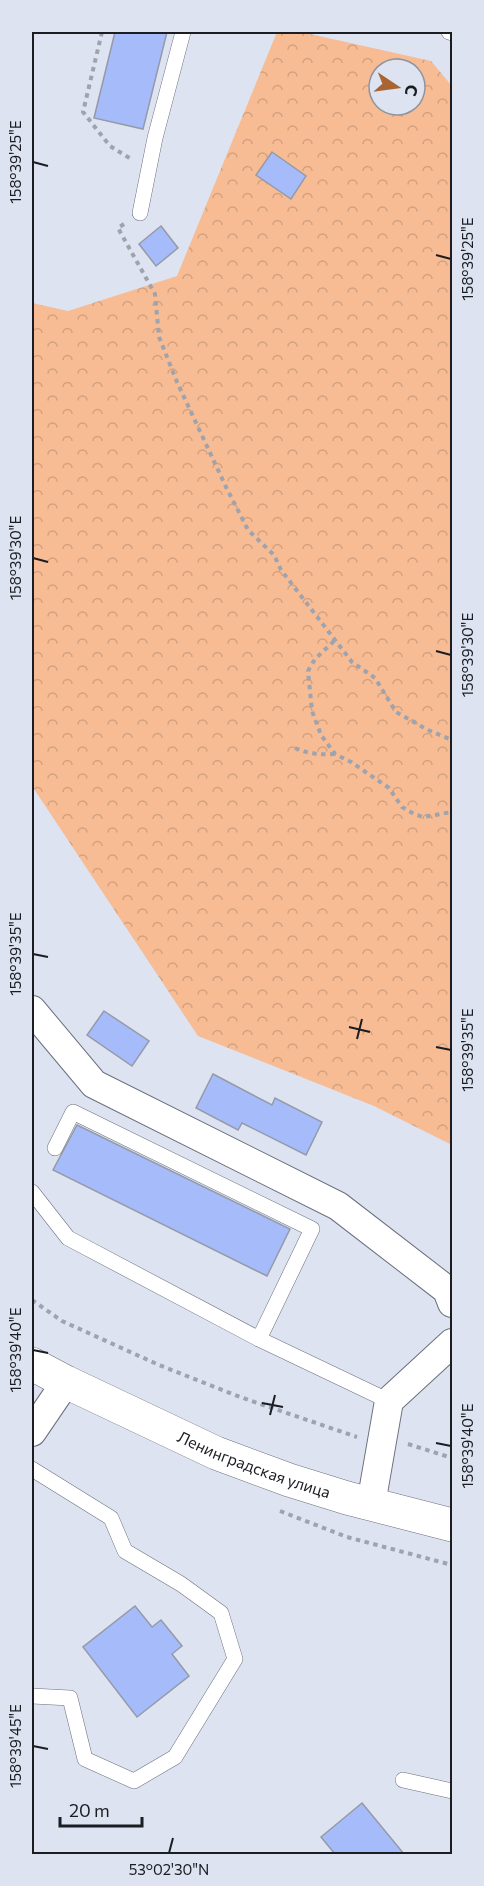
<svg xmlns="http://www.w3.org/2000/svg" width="484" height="1886" font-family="Commissioner,sans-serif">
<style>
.forest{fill:url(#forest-crowns);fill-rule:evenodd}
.building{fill:#a6bcfa;stroke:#959aa8;stroke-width:1.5}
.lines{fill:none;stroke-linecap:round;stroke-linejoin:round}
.service-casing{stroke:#6c707d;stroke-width:16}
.minor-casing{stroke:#6c707d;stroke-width:30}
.primary-casing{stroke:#6c707d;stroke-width:34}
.path{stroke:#9ea3ae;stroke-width:4;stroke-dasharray:4.5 4.5;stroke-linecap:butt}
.service{stroke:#fff;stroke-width:15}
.minor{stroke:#fff;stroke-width:28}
.primary{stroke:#fff;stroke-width:33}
.ticks{fill:none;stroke:#1b1d22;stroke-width:2}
.labels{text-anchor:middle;stroke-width:4.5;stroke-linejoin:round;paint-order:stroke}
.street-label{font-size:16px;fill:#1b1d22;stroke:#dde3f1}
.neatline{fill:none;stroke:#1b1d22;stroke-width:2}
.ticks-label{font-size:15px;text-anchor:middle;fill:#1b1d22}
</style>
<defs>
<pattern id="forest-crowns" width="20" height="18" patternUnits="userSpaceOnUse" patternTransform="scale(1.5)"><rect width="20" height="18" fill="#f7bc94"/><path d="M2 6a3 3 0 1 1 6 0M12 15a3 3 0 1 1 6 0" fill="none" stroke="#d3a17f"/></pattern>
</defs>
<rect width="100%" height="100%" fill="#dde3f1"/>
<path class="forest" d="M277 32H301L431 61 452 86V1145L374 1106 198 1036 32 786V299V303L68 311 177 276ZM379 69H415V105H379Z"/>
<g class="building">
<polygon points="115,32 167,32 143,129 94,118"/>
<polygon points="272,152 306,176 291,199 256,175"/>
<polygon points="161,226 178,248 156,266 139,244"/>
<polygon points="104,1011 149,1041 132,1066 87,1035"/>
<polygon points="213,1074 272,1105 275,1098 322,1122 306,1155 242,1123 238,1130 196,1108"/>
<polygon points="77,1125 290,1229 267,1276 53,1170"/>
<polygon points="135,1606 152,1627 161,1620 182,1646 172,1654 189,1676 137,1717 83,1647"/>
<polygon points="362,1803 404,1854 335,1854 321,1837"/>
</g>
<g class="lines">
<g class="service-casing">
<g id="service">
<polyline points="449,32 452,33"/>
<polyline points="140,213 155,138 183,32"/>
<polyline points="55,1148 73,1112 312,1229 259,1339"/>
<polyline points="32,1192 68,1238 259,1339 389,1401"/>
<polyline points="32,1469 111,1518 125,1551 181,1584 221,1613 235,1659 175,1757 134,1781 85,1759 70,1698 32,1696"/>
<polyline points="403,1780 452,1791"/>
</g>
</g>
<g class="minor-casing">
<g id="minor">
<polyline points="32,1010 94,1084 338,1206 447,1290 452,1303"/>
<polyline points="32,1432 66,1382"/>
<polyline points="371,1504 389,1401 452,1343"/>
</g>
</g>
<g class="primary-casing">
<g id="primary">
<path id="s1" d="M32 1364 66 1382 216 1453 289 1480 347 1498 452 1525"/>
</g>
</g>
<g class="path">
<polyline points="102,32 83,112 110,146 131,159"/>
<polyline points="124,224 118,228 155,294 159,337 177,382 226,487 248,530 274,555 281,570 352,662 375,678 396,712 428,730 452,740"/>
<polyline points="334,641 315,659 308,671 312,711 321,735 335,754 351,762 389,788 402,807 414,814 423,817 452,812"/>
<path d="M295 748C309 754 320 755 334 754"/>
<polyline points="32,1300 62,1321 159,1365 240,1397 357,1437"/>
<polyline points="408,1444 452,1458"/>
<polyline points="280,1511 347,1537 452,1565"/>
</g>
<use href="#service" class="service"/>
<use href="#minor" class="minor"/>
<use href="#primary" class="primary"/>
</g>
<path class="ticks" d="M33 162 48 166M436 255 451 259M33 558 48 562M436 651 451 655M33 954 48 957M349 1027 370 1032M357 1039 362 1019M436 1047 451 1050M33 1350 48 1353M262 1403 283 1407M270 1415 275 1395M436 1443 451 1446M33 1746 48 1749M169 1853 173 1838"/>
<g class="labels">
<g class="street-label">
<text dy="6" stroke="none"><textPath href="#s1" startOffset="244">Ленинградская улица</textPath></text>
</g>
</g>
<rect width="484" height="1886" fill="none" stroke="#dde3f1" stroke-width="66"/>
<g transform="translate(397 87) rotate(103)"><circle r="28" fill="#dde3f1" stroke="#8f949e" stroke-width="1.5"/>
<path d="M0-4.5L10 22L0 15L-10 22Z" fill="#a86533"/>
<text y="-9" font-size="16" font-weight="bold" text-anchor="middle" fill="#1b1d22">С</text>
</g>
<path d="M60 1817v9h82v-9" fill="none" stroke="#1b1d22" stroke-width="3"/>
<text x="69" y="1817" font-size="18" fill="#1b1d22" stroke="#dde3f1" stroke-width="4.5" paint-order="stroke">20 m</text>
<rect x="33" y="33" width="418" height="1820" class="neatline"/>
<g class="ticks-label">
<text transform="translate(16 162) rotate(-90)" y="5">158°39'25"E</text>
<text transform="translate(468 259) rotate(-90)" y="5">158°39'25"E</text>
<text transform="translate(16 558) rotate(-90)" y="5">158°39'30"E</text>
<text transform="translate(468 655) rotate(-90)" y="5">158°39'30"E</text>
<text transform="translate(16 954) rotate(-90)" y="5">158°39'35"E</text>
<text transform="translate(468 1050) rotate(-90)" y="5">158°39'35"E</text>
<text transform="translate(16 1350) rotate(-90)" y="5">158°39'40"E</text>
<text transform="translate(468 1446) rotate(-90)" y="5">158°39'40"E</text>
<text transform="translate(16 1746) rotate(-90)" y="5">158°39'45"E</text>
<text x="169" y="1875">53°02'30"N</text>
</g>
</svg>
